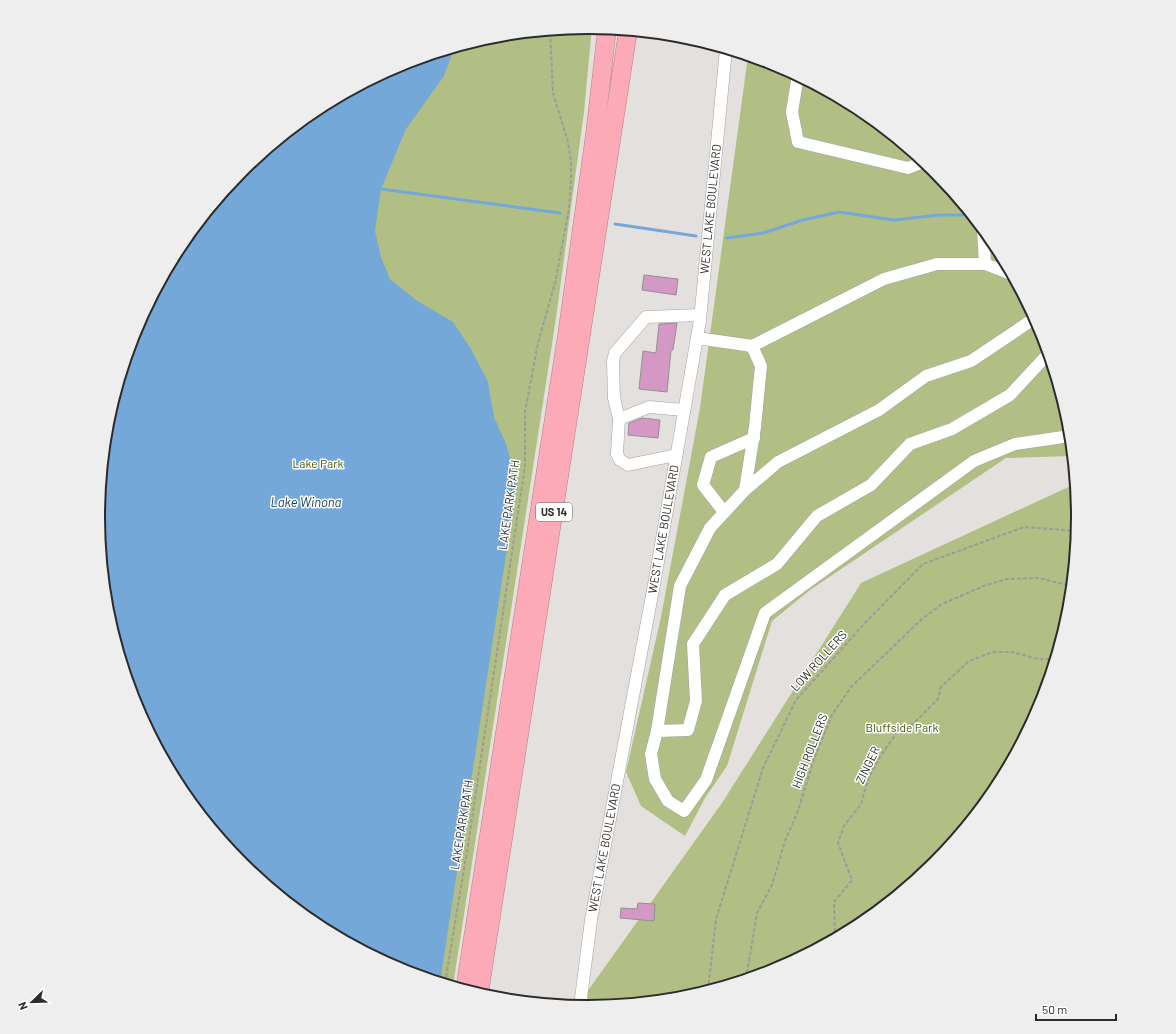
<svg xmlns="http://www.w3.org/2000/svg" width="1176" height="1034" font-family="Barlow,sans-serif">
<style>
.green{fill:#b1bf85}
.water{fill:#74a8d8}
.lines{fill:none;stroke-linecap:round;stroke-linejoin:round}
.stream{stroke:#74a8d8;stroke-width:3}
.building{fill:#d398c3;stroke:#939092}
.minor-casing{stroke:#a4a2a0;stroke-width:13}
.highway-casing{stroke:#b47e86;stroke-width:19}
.path{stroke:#9d9b99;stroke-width:2;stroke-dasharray:4 2;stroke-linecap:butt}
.minor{stroke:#fff;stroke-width:12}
.highway{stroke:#fdaab8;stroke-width:18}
.labels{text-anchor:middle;stroke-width:3;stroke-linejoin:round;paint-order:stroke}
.shield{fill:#fff;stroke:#6b6b6a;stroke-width:1}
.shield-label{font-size:11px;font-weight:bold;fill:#2c2b2a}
.street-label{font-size:12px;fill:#2c2b2a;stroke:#fff}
.park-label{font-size:12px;fill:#485507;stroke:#fff}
.water-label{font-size:13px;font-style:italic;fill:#163c5d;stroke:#fff}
.rim{fill:none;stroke:#2c2b2a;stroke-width:2}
</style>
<rect width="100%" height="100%" fill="#e3e0de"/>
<g class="green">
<polygon points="588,27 592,27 584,112 556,318 453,986 400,970 316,924 241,863 180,789 135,704 107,612 98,517 107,421 135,329 181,245 242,170 316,109 401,64 493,36"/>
<polygon points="748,56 776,64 860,110 935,171 996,245 1041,330 1069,422 1072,456 1006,458 810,590 772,621 727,766 705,798 685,836 641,806 626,772 661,617 700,408"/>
<polygon points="1075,484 1078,517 1069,613 1041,705 995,789 934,864 860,925 775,970 683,998 588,1007 577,1006 722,803 861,583"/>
</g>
<polygon class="water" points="454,48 444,76 406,129 381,189 375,231 381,257 390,279 416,300 453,322 471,349 488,382 494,417 506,444 517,484 440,982 400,970 316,924 241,863 180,789 135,704 107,612 98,517 107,421 135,329 181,245 242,170 316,109 401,64"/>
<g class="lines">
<g class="stream">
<polyline points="381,189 560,213"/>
<polyline points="615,224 696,236"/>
<polyline points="727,238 763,233 803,220 839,212 894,220 939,215 971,215"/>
</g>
</g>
<g class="building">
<polygon points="644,275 678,279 676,295 642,290"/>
<polygon points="677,323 673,350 671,350 667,392 639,389 643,351 656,353 659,324"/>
<polygon points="642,418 660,420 658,438 628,435 629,423"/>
<polygon points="638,903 655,904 654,921 620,918 621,908 637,909"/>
</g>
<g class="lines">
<g class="minor-casing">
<g id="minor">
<polyline points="802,79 797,81 792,112 798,142 908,168 924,162"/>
<polyline points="983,230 985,264"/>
<polyline points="697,338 752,346 884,279 937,264 985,264 1011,274"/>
<polyline points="752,346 761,366 755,427 745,490 710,528 680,586 657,731 651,754 655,779 668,801 684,811 706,780 765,613 974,461 1015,444 1070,436"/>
<polyline points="619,419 649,407 684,410"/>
<polyline points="676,455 628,465 620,460 617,454 619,419 614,398 613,361 615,353 646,317 700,315"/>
<polyline points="745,490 778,462 879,410 926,376 971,361 1035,318"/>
<polyline points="724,512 703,485 711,457 754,438"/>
<polyline points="657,731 688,730 696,701 693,644 725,595 777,564 817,516 871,485 910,444 952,429 1010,395 1048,354"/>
<path id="s1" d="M580 1006 591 920 655 579 700 320 726 49"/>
</g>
</g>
<g class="highway-casing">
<g id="highway">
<polyline points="465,989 567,335 595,134 607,29"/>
<polyline points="479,994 628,31"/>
</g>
</g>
<g class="path">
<polyline points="835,938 834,902 852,880 838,843 844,826 861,804 869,777 880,757 897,732 914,723 938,699 941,687 969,661 993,652 1012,652 1038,659 1052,659 1054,660"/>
<polyline points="746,979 757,913 772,885 785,841 798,811 814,759 832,715 851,687 922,619 942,604 986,585 1007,579 1039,578 1071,586"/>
<polyline points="445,983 467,851 525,466 525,412 538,343 555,283 569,209 571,179 571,162 568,142 553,93 550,31"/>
<polyline points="708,990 716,919 763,768 796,700 865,623 923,564 1024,527 1077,531"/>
</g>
<use href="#minor" class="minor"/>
<use href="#highway" class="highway"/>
</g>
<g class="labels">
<rect class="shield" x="536" y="503" width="36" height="18" rx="3"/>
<g class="shield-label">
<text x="554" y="516">US 14</text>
</g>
<g class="street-label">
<text dy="4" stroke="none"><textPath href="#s1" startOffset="808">WEST LAKE BOULEVARD</textPath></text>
<text transform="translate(509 505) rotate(-82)" y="4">LAKE PARK PATH</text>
<text dy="4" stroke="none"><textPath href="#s1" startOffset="484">WEST LAKE BOULEVARD</textPath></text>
<text transform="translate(819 661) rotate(-48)" y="4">LOW ROLLERS</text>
<text transform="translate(810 751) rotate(-69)" y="4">HIGH ROLLERS</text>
<text transform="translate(868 765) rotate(-64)" y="4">ZINGER</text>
<text transform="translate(462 825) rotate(-81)" y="4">LAKE PARK PATH</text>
<text dy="4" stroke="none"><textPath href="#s1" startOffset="160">WEST LAKE BOULEVARD</textPath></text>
</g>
<g class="park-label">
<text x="318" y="468">Lake Park</text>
<text x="902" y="732">Bluffside Park</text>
</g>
<g class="water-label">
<text x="306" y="507">Lake Winona</text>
</g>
</g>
<path d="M0 0H1176V1034H0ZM105 517a483 483 0 1 1 966 0a483 483 0 1 1-966 0Z" fill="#eee" fill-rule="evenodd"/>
<path class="rim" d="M105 517a483 483 0 1 1 966 0a483 483 0 1 1-966 0Z"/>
<g transform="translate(32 1002) rotate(247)" stroke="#ffffff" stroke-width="3" paint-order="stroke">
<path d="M0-3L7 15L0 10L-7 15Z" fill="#2c2b2a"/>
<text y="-6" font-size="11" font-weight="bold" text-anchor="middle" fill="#2c2b2a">N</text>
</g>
<path d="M1036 1014v6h80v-6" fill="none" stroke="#2c2b2a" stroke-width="2"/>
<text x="1042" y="1014" font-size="12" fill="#2c2b2a" stroke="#ffffff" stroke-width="3" paint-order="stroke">50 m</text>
</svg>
